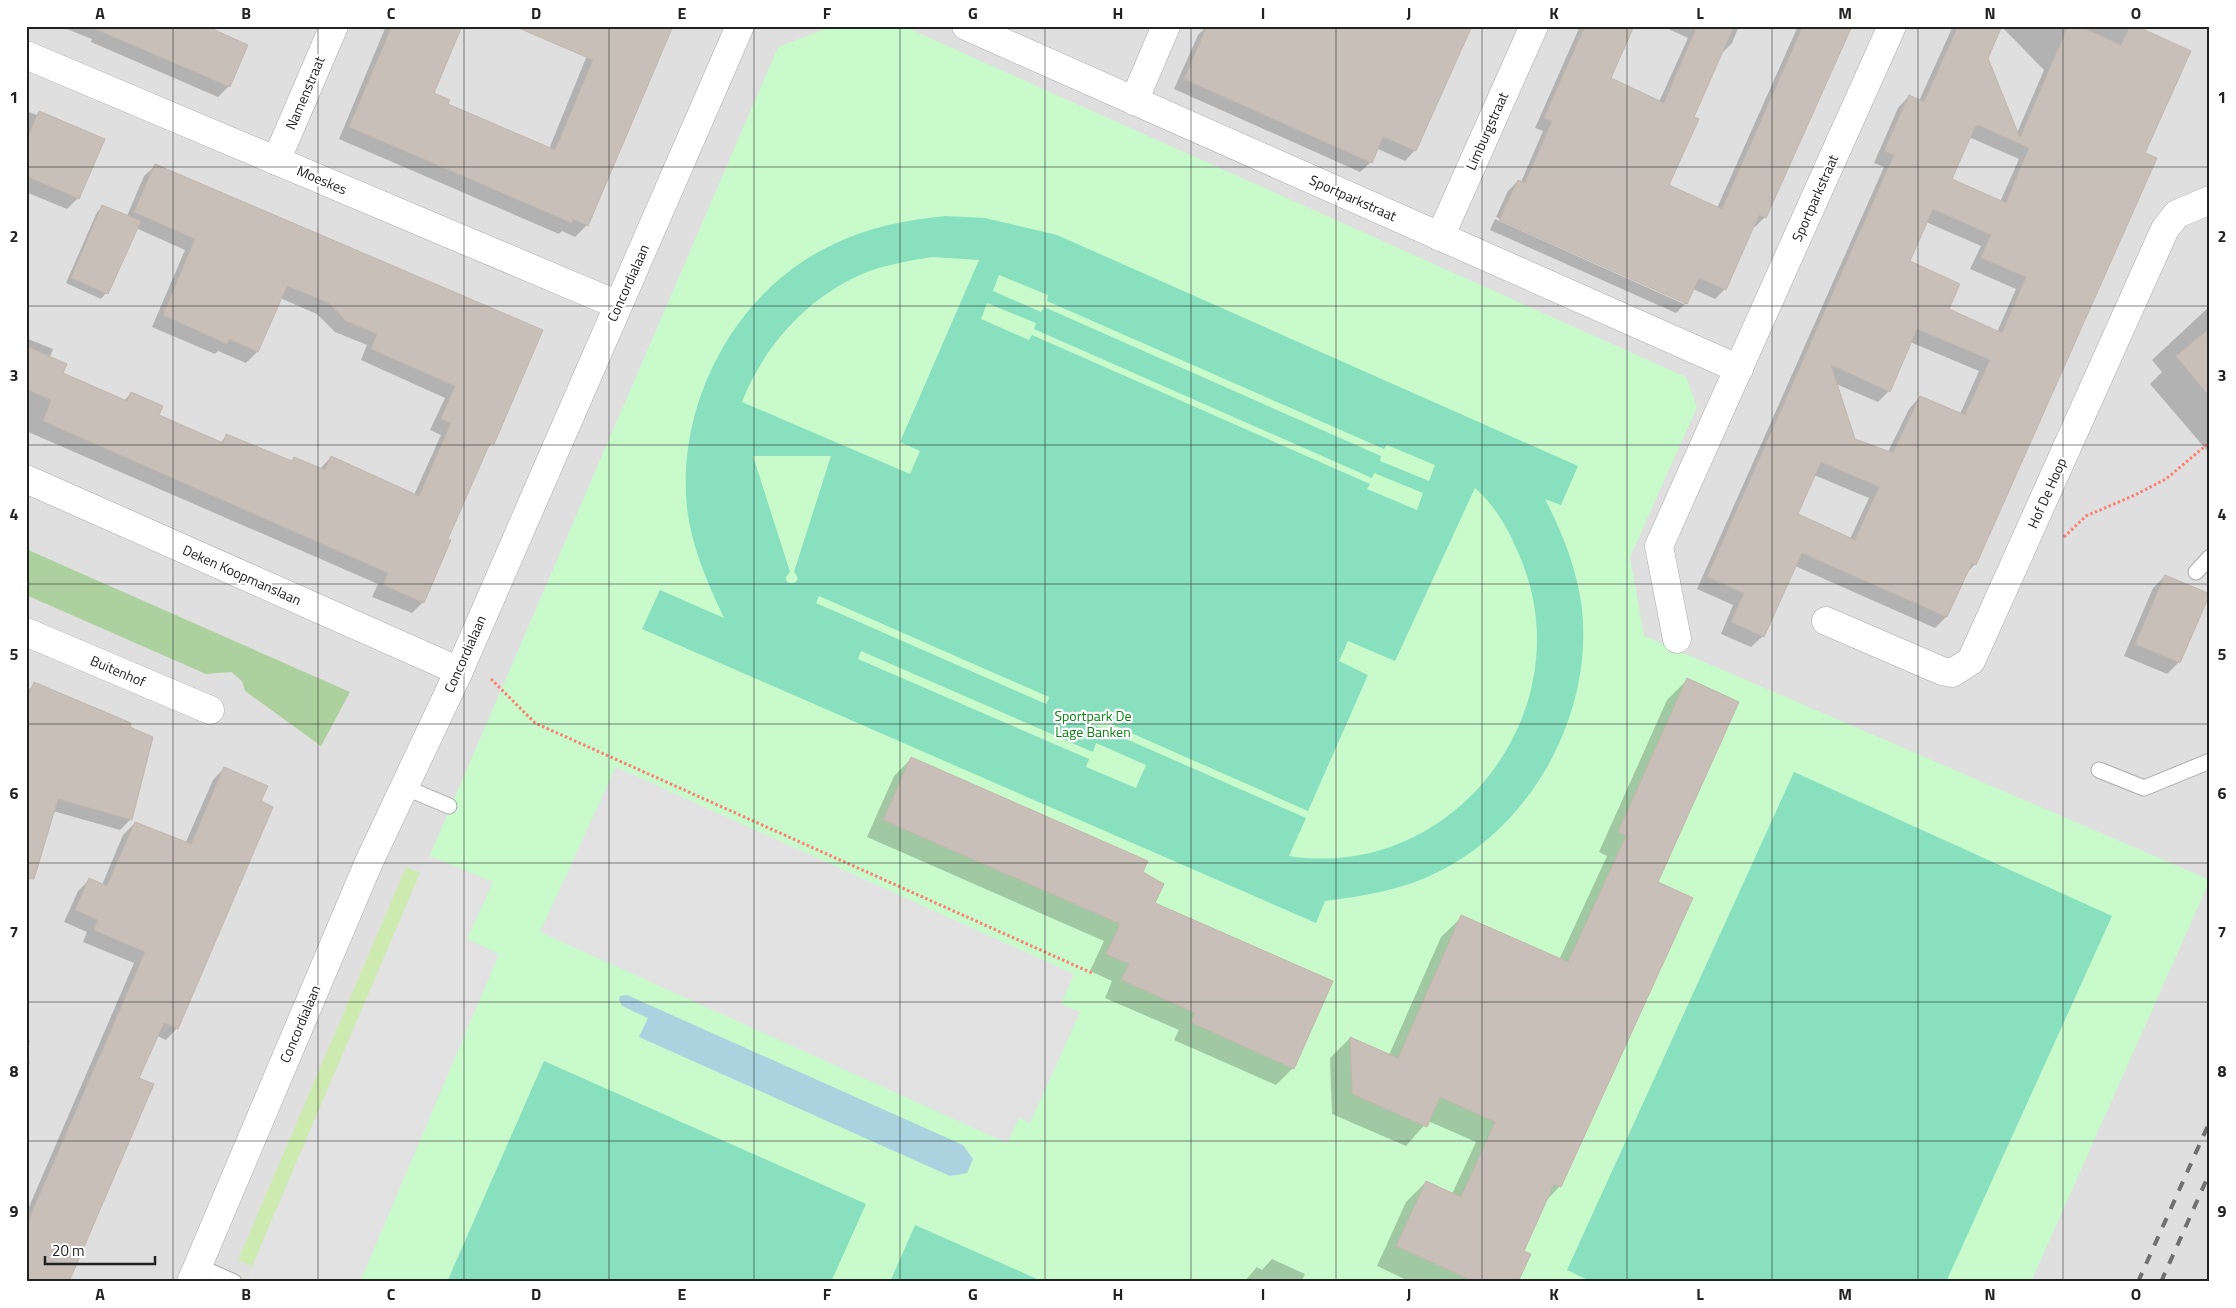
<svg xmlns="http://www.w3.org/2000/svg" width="2236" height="1308" font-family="'Titillium Web',sans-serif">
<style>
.residential{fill:#e0dfdf}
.grass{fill:#cdebb0}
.forest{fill:#add19e}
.park{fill:#c8facc}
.pitch{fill:#88e0be;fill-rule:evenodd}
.parking{fill:#e2e2e2}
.water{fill:#aad3df}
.shadow{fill:#0003;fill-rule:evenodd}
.building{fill:#c7bfb8;stroke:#c4b6ab;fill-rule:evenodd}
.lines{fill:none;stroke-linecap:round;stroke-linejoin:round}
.service-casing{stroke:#a9a9a9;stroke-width:17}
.minor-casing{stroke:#a9a9a9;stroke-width:29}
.tertiary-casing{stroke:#a9a9a9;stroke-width:29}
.path{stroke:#fa8072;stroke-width:3;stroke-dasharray:2.5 2.5;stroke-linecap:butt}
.service{stroke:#fff;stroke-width:15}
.minor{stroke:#fff;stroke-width:28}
.tertiary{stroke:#fff;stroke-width:28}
.rail{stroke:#707070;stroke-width:4;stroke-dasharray:10 10;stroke-linecap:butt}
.grid{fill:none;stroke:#222;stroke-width:1;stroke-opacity:0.55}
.labels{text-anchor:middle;stroke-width:4.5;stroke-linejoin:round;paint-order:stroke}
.street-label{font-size:14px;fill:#222;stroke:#fff}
.park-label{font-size:14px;fill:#0c8416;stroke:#fff}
.neatline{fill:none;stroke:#222;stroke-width:2}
.grid-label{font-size:16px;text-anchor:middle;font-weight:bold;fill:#222}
</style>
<rect width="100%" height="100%" fill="#f2efe9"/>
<rect class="residential" x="26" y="26" width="2184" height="1256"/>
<polygon class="grass" points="406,867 420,873 252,1266 238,1260"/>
<polygon class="forest" points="26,549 350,692 321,746 245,691 242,681 231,672 206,674 26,595"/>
<polygon class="park" points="833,26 903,26 1686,377 1697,407 1630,557 1644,636 2210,880 2031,1282 246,1282 778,47"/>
<g class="pitch">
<path d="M945 216 985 218 1057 235 1578 466 1561 505 1545 499C1563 534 1577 569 1582 609 1593 714 1533 825 1438 872 1402 890 1364 896 1325 901L1316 923 642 629 660 590 724 618C707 582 692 548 687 508 676 402 736 290 832 245 868 227 906 220 945 216ZM932 257 979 260 900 442 920 451 910 474 742 402C764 346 806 299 862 274 884 265 908 261 932 257ZM999 275 1048 295 1047 301 1384 449 1387 445 1435 465 1429 481 1380 461 1381 456 1044 307 1041 312 993 291ZM987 303 1036 323 1034 329 1372 478 1374 473 1423 493 1417 510 1367 489 1370 484 1032 335 1029 340 981 319ZM753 456H831L794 572 798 578 796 582 792 583 787 582 786 577 790 572ZM1475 488C1495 505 1510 532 1520 557 1585 709 1454 882 1289 856L1306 818 1092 724 1095 717 1308 811 1368 675 1339 661 1348 641 1395 661ZM819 596 1049 697V698L1046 704 816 603ZM861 651 1093 752 1096 743 1146 765 1136 788 1086 767 1089 759 858 659Z"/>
<polygon points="1794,772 2112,916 1946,1282 1592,1282 1567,1270"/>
<polygon points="544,1061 866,1204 831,1282 447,1282"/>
<polygon points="915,1225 1044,1282 890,1282"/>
</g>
<g class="parking">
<polygon points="616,767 1074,974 1061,1004 1080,1012 1030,1123 1019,1118 1007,1143 540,932"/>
<polygon points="428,855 493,882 467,939 499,954 360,1282 246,1282"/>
</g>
<polygon class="water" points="627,995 963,1145 973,1159 967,1173 950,1176 639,1037 648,1018 622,1006 619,999 620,996"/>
<g class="shadow">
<polygon points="59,26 216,26 214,31 229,86 218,97 91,42 92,39"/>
<polygon points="386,26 461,26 432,94 446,105 549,149 599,26 587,225 575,237 562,231 559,234 339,139"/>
<polygon points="1207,26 1415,150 1405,161 1378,149 1371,162 1360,172 1174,89 1198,35"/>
<polygon points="1580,26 1632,26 1609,79 1659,102 1688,38 1662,26 1739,26 1732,43 1722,53 1692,118 1668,185 1717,208 1798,26 1850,26 1765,217 1755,227 1753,226 1725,289 1715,299 1693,289 1686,303 1676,313 1490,230 1495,219 1684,304 1684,301 1496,217 1508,191 1518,181 1521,182 1543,131 1535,128"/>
<path d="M1953 26H1973L2017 133 2044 70 2001 26H2133L2144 154 1975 564 1966 574 1946 617 1935 628 1795 566 1763 636 1751 647 1721 634 1733 605 1697 589 1884 167 1874 163 1898 108 1909 96 1919 101ZM1969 137 2019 159 2000 202 1950 180ZM1926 222 1981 246 1970 269 2016 289 1997 332 1947 309 1908 262ZM1910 342 1979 371 1960 414 1920 397 1909 409 1888 452 1854 440 1836 384 1878 402 1889 391ZM1814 475 1869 498 1850 539 1796 515Z"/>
<polygon points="26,111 37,115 40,112 78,198 67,209 26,192"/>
<polygon points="156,165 541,331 492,443 486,450 446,540 423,602 412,613 372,597 378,584 26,431 26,338 53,349 50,357 61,373 124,401 131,393 157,416 220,443 227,436 290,462 294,458 320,469 331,457 414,495 441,435 430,430 445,398 361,360 367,345 335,332 317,314 280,298 257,352 246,363 218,351 215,354 152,327 185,250 136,228 106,293 101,299 66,283 97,212 103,206 127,216 144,176"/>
<polygon points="2210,306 2210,454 2150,384 2162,372 2152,360"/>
<polygon points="2165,576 2179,662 2167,674 2124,656 2153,588"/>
<polygon points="1687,680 1656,883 1560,1186 1545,1202 1523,1251 1517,1282 1411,1282 1377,1266 1406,1202 1426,1182 1452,1194 1476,1142 1428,1121 1406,1146 1332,1114 1330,1058 1350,1038 1389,1055 1441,937 1462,917 1559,960 1607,856 1599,852 1667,700"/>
<polygon points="35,684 131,819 120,830 53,811 26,843 26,692"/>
<polygon points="911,759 1141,873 1154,904 1293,1068 1276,1085 1174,1040 1179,1030 1105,998 1112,981 1090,971 1104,941 867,837 894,776"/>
<polygon points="224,768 177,1028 166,1040 157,1036 138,1079 26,1282 26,1214 134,963 83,942 87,932 64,922 78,891 89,880 102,885 123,835 135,823 185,844 213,780"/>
<polygon points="26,1039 30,1041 26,1050"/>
<polygon points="26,1061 30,1062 26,1071"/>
<polygon points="1272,1259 1305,1274 1301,1282 1244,1282 1257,1267 1262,1270"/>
</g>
<g class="building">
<polygon points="88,26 206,26 248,45 230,87"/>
<polygon points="392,26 462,26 434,93 450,100 448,104 555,150 593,60 514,26 673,26 588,226 573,219 572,223 349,127"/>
<polygon points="1207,26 1472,26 1416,151 1383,137 1372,163 1184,79"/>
<polygon points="1585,26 1634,26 1611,78 1664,103 1697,26 1734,26 1694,117 1699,119 1669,185 1722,209 1803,26 1852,26 1766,218 1759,215 1726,290 1699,278 1687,304 1499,220 1518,180 1525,183 1552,121 1544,118"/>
<path d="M1958 26H2002L1988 58 2020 138 2068 26H2079L2121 45 2130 26H2136L2191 51 2145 153 2157 158 1976 565 1972 563 1947 617 1802 553 1764 637 1731 622 1744 593 1707 577 1894 155 1884 151 1909 95 1924 102ZM1978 125 2029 148 2006 203 1952 179 1975 127ZM1933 209 1991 235 1981 258 2026 277 2002 333 1949 309 1960 284 1910 261ZM1917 329 1990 360 1965 415 1920 396 1893 453 1855 439 1831 365 1890 392ZM1821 462 1879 487 1855 540 1798 514Z"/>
<polygon points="39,111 105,139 79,199 26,176 26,141"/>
<polygon points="155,164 543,330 494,444 490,443 448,539 451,540 424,603 383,585 388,573 43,421 51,400 26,389 26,346 67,364 63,373 127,401 131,392 163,406 159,415 223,443 226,434 292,461 294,457 325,470 331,456 419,496 451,423 441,419 455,386 371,349 377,334 346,321 329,303 287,286 258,352 229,339 227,344 163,315 195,239 134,212"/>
<polygon points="102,205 141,221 108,294 71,278"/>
<polygon points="2210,328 2210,397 2176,356"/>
<polygon points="2165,575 2210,594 2180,663 2135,644"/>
<polygon points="1687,678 1739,702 1658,882 1693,898 1561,1187 1554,1184 1524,1251 1531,1254 1518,1282 1475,1282 1396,1246 1426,1181 1461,1197 1495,1122 1440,1097 1427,1127 1352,1094 1350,1037 1398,1058 1461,915 1568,962 1626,836 1618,832"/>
<polygon points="34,682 131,723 130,727 153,737 132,820 58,799 34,879 26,878 26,701"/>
<polygon points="911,757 1148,861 1143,872 1164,884 1155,903 1333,981 1294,1069 1190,1022 1195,1013 1121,980 1129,964 1106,954 1120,924 883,820"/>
<polygon points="224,767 268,786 261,801 273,807 178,1029 164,1023 139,1078 154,1084 69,1282 26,1282 26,1226 145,952 94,930 98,920 75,910 89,878 107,886 135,822 191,844"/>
</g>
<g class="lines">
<g class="service-casing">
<g id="service">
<polyline points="2196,572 2210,557"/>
<polyline points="2099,770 2144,788 2210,761"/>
<polyline points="404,787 449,806"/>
<polyline points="198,1266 234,1282"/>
</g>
</g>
<g class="minor-casing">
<g id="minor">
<polyline points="966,26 1739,369"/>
<polyline points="26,55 618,305"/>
<polyline points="1134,101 1166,26"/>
<polyline points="276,161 334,26"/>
<polyline points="1440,237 1534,26"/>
<polyline points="26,479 459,671"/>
<polyline points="1826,621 1942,671 1952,673 1971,661 2165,229 2177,214 2210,200"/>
<polyline points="26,632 210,710"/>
<polyline points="1677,639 1659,546 1892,26"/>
</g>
</g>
<g class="tertiary-casing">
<polyline id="tertiary" points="191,1282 369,862 459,671 740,26"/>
</g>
<g class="path">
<polyline points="2064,537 2086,516 2135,495 2166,479 2210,442"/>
<polyline points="491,679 535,723 1094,974"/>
</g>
<use href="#service" class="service"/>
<use href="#minor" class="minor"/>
<use href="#tertiary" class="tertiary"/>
<g class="rail">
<polyline points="2138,1282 2210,1121"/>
<polyline points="2161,1282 2210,1172"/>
</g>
</g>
<path class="grid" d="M173 26V1282M318 26V1282M464 26V1282M609 26V1282M754 26V1282M900 26V1282M1045 26V1282M1191 26V1282M1336 26V1282M1482 26V1282M1627 26V1282M1772 26V1282M1918 26V1282M2063 26V1282M26 167H2210M26 306H2210M26 445H2210M26 584H2210M26 724H2210M26 863H2210M26 1002H2210M26 1141H2210"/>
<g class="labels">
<g class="street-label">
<text transform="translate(305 93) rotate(-67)" y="5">Namenstraat</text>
<text transform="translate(1487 131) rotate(-66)" y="5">Limburgstraat</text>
<text transform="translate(322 180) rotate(23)" y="5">Moeskes</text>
<text transform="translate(1353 198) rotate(24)" y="5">Sportparkstraat</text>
<text transform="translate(1815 198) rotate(-66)" y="5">Sportparkstraat</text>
<text transform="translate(628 283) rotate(-66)" y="5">Concordialaan</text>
<text transform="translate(2047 493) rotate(-66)" y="5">Hof De Hoop</text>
<text transform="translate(242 575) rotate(24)" y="5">Deken Koopmanslaan</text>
<text transform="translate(465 654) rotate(-66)" y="5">Concordialaan</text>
<text transform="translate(118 671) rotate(23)" y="5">Buitenhof</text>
<text transform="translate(300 1024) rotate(-67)" y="5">Concordialaan</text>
</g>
<g class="park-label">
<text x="1093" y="721">Sportpark De<tspan x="1093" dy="16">Lage Banken</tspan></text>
</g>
</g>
<rect width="2236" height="1308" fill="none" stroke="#ffffff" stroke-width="55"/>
<path d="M45 1256v8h110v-8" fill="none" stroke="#222222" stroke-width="2.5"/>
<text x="52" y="1256" font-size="15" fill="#222222" stroke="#ffffff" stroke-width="4" paint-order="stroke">20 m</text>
<rect x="28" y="28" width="2180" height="1252" class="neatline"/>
<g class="grid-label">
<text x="100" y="19">A</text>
<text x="246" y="19">B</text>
<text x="391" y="19">C</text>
<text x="536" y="19">D</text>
<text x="682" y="19">E</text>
<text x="827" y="19">F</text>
<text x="973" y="19">G</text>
<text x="1118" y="19">H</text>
<text x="1263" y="19">I</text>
<text x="1409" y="19">J</text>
<text x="1554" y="19">K</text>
<text x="1700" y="19">L</text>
<text x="1845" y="19">M</text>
<text x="1990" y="19">N</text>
<text x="2136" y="19">O</text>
<text x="14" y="103">1</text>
<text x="2222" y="103">1</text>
<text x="14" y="242">2</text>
<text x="2222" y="242">2</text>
<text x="14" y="381">3</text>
<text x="2222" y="381">3</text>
<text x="14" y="520">4</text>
<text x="2222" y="520">4</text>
<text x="14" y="660">5</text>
<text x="2222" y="660">5</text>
<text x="14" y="799">6</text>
<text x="2222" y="799">6</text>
<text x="14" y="938">7</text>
<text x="2222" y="938">7</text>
<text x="14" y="1077">8</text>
<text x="2222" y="1077">8</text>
<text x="14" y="1217">9</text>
<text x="2222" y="1217">9</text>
<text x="100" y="1300">A</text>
<text x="246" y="1300">B</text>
<text x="391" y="1300">C</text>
<text x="536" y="1300">D</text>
<text x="682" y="1300">E</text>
<text x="827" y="1300">F</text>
<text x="973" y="1300">G</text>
<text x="1118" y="1300">H</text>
<text x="1263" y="1300">I</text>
<text x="1409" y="1300">J</text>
<text x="1554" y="1300">K</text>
<text x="1700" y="1300">L</text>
<text x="1845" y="1300">M</text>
<text x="1990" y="1300">N</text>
<text x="2136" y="1300">O</text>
</g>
</svg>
